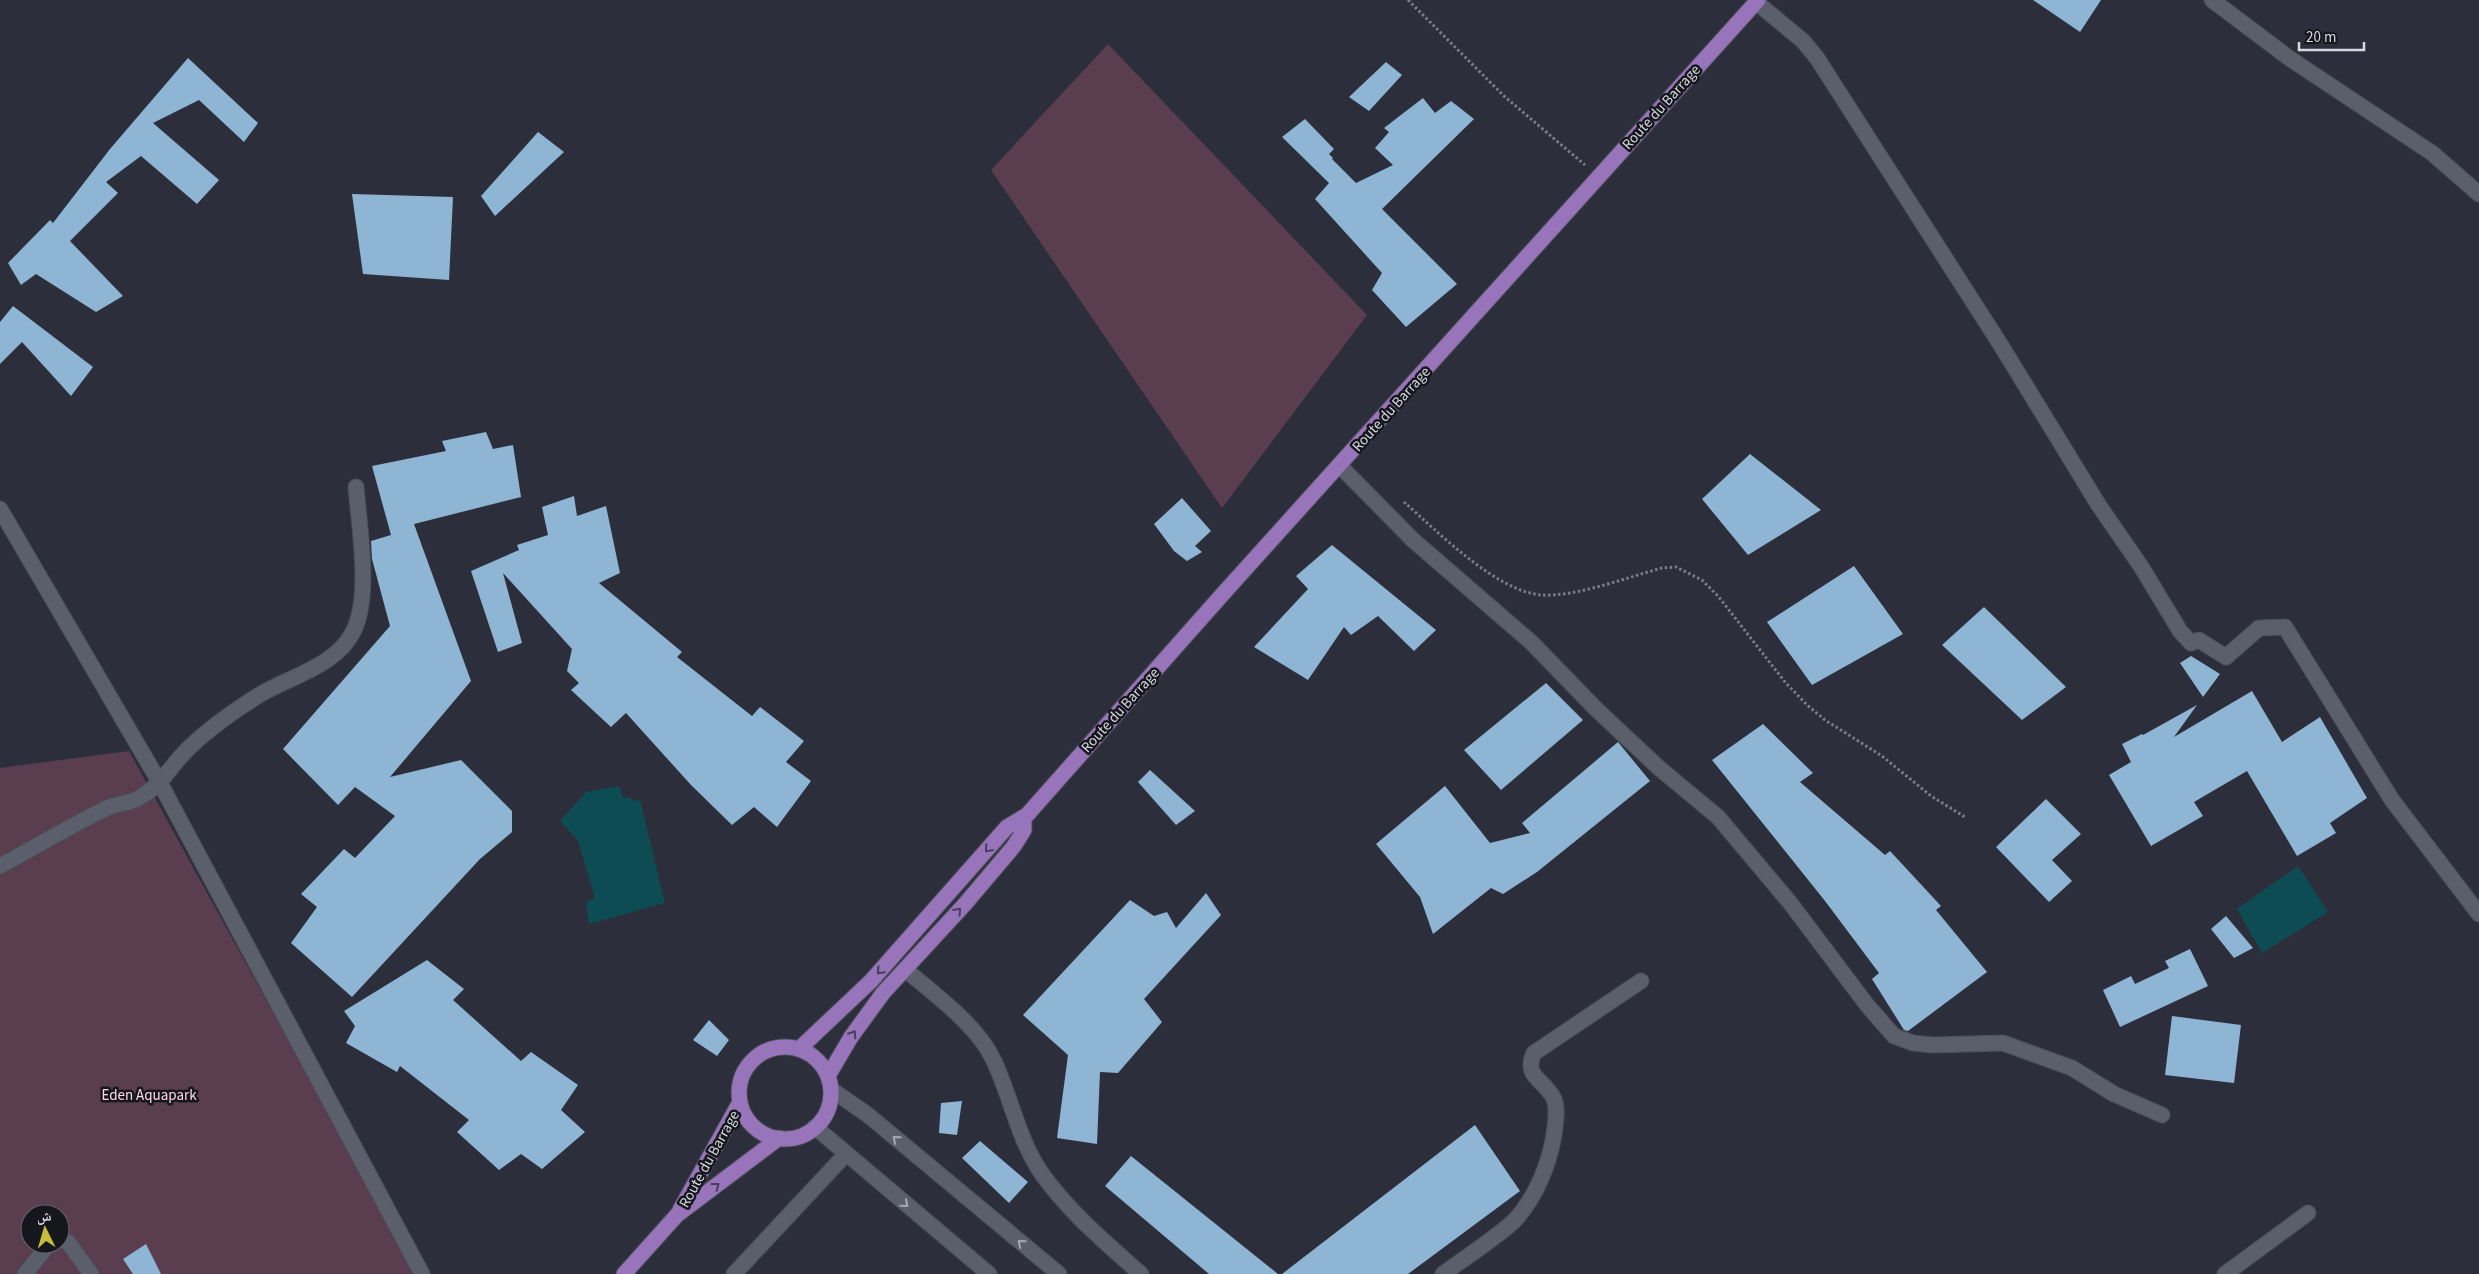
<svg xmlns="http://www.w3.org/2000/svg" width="2479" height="1274" font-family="'Source Sans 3','Noto Naskh Arabic',sans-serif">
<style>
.green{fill:#5a3d4e;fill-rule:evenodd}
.water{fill:#0e4c53}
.building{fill:#8eb5d3}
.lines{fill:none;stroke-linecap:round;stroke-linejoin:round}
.minor-casing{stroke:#4b4d57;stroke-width:17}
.major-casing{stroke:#4b4d57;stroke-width:17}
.path{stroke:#7a7c87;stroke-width:3;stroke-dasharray:2.5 2.5;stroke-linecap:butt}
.minor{stroke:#5b5e6b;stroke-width:15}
.major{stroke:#9875ba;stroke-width:15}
.oneway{stroke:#4a3d5c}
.oneway2{stroke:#a5a8b2}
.labels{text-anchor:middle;stroke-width:5;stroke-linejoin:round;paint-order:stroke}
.street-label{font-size:15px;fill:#d7d9e1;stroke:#16171d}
.park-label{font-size:15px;fill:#ffd6ee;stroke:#16171d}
</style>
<rect width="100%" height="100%" fill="#2c2f3b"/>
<g class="green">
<polygon points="1108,44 1367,315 1222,508 991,170"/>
<path d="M129 751 417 1274H0V768ZM30 1214H60V1244H30Z"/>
</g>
<g class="water">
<polygon points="619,786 623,798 628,797 634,801 640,800 665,903 589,924 586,902 595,898 578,841 560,821 586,792"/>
<polygon points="2298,866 2328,912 2262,953 2237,909"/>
</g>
<g class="building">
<polygon points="2033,0 2101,0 2080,32"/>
<polygon points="188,58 258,123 244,142 199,100 153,123 219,180 197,204 141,156 106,182 118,193 70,241 123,296 96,312 36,274 21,285 8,263 50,220 53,223 110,149"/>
<polygon points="1386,62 1402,75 1369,111 1349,97"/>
<polygon points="1423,98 1435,113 1451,101 1474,119 1382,209 1457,284 1406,327 1372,290 1382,273 1315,199 1329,183 1282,137 1305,119 1334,149 1329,154 1333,158 1332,159 1356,183 1393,165 1375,148 1389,132 1384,128"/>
<polygon points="538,132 564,152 495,216 481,196"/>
<polygon points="352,194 453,197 449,280 363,274"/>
<polygon points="13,306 93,367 71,396 22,342 0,364 0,322"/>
<polygon points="486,432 493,449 513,445 521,497 414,524 471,681 390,777 461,760 512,811 512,832 480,859 352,997 291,943 317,907 301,894 344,849 355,858 395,816 355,787 338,805 283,749 390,626 372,559 371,541 391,535 372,466 446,451 442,441"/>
<polygon points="1750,454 1821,510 1748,555 1702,499"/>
<polygon points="574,496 577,516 606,506 620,573 599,583 682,652 677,657 752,716 760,707 804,741 786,762 811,781 777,827 754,807 732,825 691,785 626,713 611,727 571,690 579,683 567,671 572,649 503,573 522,643 498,652 471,571 519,550 517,545 548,535 542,507"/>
<polygon points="1182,498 1211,531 1195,546 1202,552 1187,561 1174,551 1154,524"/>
<polygon points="1332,545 1436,630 1414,651 1378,616 1351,635 1344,627 1308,680 1254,647 1308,589 1296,576"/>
<polygon points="1854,566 1903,634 1812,685 1767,622"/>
<polygon points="1984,607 2066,687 2022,720 1942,645"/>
<polygon points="2191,656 2220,674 2203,697 2180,663"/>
<polygon points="1546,683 1583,720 1501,790 1464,750"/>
<polygon points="2252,691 2282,742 2320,717 2367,798 2330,823 2336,833 2297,856 2247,771 2194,802 2203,816 2151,846 2109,775 2131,762 2122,744 2142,734 2143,735 2197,705 2174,737"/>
<polygon points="1763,724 1813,773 1800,782 1885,855 1890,851 1941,906 1936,910 1987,972 1908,1031 1904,1030 1872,979 1879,973 1825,901 1712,760"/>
<polygon points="1618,742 1650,781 1537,872 1503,894 1491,888 1433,934 1420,897 1376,844 1445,786 1490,843 1530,833 1522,823"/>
<polygon points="1150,770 1195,811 1176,825 1138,782"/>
<polygon points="2046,799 2081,834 2052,860 2072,881 2049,902 1996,847"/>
<polygon points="1206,893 1221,915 1144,999 1162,1022 1118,1073 1100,1072 1097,1144 1057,1138 1068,1055 1023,1015 1130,900 1154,916 1167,912 1176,928"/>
<polygon points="2226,916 2253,948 2234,958 2211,929"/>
<polygon points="2190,949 2208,986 2120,1027 2103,990 2131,976 2135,984 2169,968 2165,961"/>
<polygon points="427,960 464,989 453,1000 521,1061 531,1052 578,1085 561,1110 585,1132 542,1169 521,1154 499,1170 457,1132 469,1120 400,1066 397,1072 346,1043 355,1026 344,1011"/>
<polygon points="2172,1016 2241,1025 2234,1083 2165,1075"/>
<polygon points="709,1020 729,1040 717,1056 693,1040"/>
<polygon points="962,1101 957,1135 939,1133 941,1103"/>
<polygon points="1475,1125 1520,1191 1408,1274 1282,1274"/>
<polygon points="980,1141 1028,1182 1009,1203 962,1158"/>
<polygon points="1131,1156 1278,1274 1209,1274 1105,1186"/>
<polygon points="146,1244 161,1274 133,1274 123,1259"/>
</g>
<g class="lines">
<g class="minor-casing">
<g id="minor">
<polyline points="2212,0 2289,58 2432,153 2479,194"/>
<polyline points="1756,2 1803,41 1817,58 2002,347 2098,504 2142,568 2180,631 2191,643 2199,640 2226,657 2259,628 2285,627 2392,800 2479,914"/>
<polyline points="1339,465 1413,540 1532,643 1596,709 1659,768 1718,817 1791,904 1867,1005 1894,1036 1913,1043 1933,1045 2003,1043 2072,1068 2114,1094 2162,1115"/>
<polyline points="0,509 160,783 422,1274"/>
<path d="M0 866C35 847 70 826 107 808 117 803 129 804 139 798 159 787 169 769 184 753 205 731 231 713 256 697 287 677 337 667 354 630 371 594 359 526 356 487"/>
<path d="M906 970C934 994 977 1025 993 1059 1011 1096 1018 1140 1042 1174 1070 1213 1106 1243 1141 1274"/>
<polyline points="832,1090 868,1115 1059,1274"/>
<polyline points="815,1127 989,1274"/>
<polyline points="60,1240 68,1242 91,1274"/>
<polyline points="25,1274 49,1244"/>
<polyline points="734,1274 845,1155"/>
<path d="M1443 1274C1463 1259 1496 1238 1514 1221 1535 1199 1549 1165 1554 1135 1555 1123 1559 1108 1553 1097 1543 1079 1523 1076 1534 1053L1641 981"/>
<polyline points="2225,1274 2308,1213"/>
</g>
</g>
<g class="major-casing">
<g id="major">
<circle cx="785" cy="1093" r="46"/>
<polyline points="799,1049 871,981 1007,827 1027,815 1221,596 1758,0"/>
<polyline points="828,1076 851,1037 883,993 965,904 1014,846 1024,830 1024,818"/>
<polyline points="680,1210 740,1102"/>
<polyline points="624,1274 677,1215 779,1138"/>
</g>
</g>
<g class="path">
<polyline points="1408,0 1504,96 1585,165"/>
<path d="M1404 502C1438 532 1497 592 1542 595 1576 597 1628 577 1662 568L1676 567 1702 580 1718 596 1785 682 1807 705 1825 720 1882 756 1931 796 1965 817"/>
</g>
<use href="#minor" class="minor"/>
<use href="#major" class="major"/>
</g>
<defs><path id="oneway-chevron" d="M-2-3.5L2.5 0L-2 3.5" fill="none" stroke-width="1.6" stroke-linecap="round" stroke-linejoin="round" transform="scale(1.25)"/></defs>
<g class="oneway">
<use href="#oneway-chevron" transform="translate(988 849) rotate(131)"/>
<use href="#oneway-chevron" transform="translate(958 911) rotate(-48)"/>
<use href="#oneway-chevron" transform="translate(880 971) rotate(133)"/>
<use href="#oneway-chevron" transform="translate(853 1034) rotate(-57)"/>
<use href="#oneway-chevron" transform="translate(716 1186) rotate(-37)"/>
</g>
<g class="oneway2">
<use href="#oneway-chevron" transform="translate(896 1139) rotate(-140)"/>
<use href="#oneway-chevron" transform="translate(905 1204) rotate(40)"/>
<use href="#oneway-chevron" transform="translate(1021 1243) rotate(-140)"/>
</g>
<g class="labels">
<g class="street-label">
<text transform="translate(1661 107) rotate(-48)" y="5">Route du Barrage</text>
<text transform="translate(1391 409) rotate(-48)" y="5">Route du Barrage</text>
<text transform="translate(1120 710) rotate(-48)" y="5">Route du Barrage</text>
<text transform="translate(709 1159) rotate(-61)" y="5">Route du Barrage</text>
</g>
<g class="park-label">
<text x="149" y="1100">Eden Aquapark</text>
</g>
</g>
<g transform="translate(45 1229) rotate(355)"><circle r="24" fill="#16171d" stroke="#63656b"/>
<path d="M0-4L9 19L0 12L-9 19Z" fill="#c6bc3d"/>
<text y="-8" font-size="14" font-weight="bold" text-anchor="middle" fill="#d7d9e1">ش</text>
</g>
<path d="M2299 42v8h65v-8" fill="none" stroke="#d7d9e1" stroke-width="2.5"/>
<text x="2306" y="42" font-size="15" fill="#d7d9e1" stroke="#16171d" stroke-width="4" paint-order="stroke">20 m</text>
</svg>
